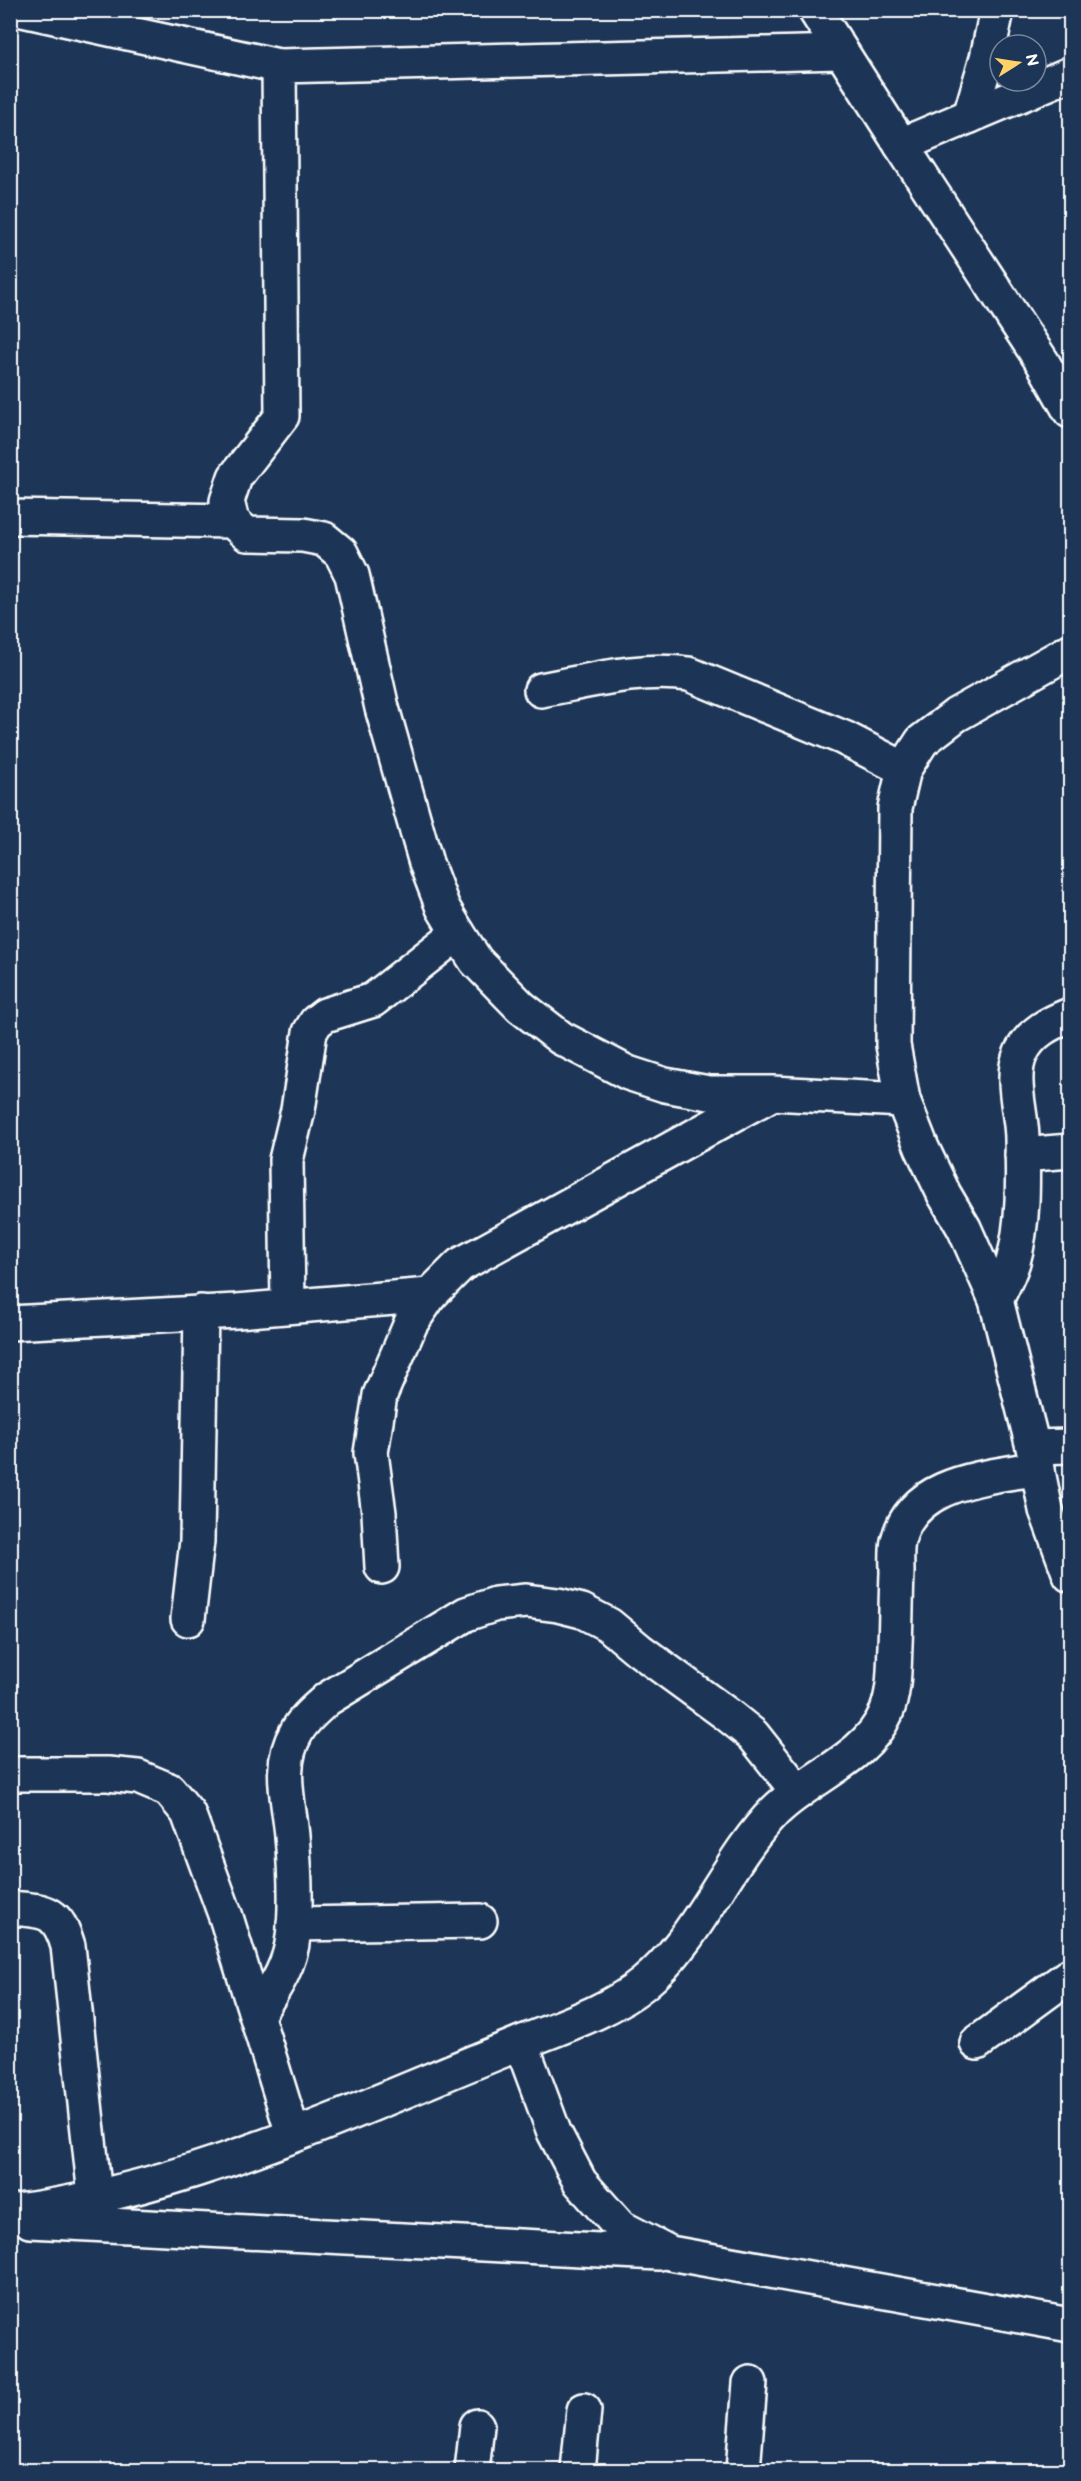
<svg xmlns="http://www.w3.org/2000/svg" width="1081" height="2481" font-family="'Balsamiq Sans',sans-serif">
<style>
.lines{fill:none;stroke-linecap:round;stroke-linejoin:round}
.minor-casing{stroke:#fff;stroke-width:38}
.minor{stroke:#1d3557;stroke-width:33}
</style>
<rect width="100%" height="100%" fill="#1d3557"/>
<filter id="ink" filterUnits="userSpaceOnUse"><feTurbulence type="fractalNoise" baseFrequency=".0167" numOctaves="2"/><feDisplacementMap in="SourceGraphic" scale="12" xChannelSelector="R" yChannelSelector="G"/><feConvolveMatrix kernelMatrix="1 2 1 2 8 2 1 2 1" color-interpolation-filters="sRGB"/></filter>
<g filter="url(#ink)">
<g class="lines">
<g class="minor-casing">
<g id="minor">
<polyline points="22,10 279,66"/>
<polyline points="815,10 901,145"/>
<polyline points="841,52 279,66 282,416 235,477 227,501 232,521 247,534 303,535 324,539 341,553 352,575 382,708 426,863 443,908 458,933 476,961 521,1007 561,1038 628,1073 665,1085 709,1093 772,1093 903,1100"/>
<polyline points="1070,74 901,145 1043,363 1070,411"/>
<polyline points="970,116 987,58 997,10"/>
<polyline points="10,517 232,521"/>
<polyline points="1070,651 956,715 922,741 904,769 895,808 893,1045 903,1100 922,1148 944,1194 964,1228 996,1300 1033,1447 1046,1510 1070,1575"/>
<path d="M541 690C590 681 639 667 689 674L844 738 904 769"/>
<polyline points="1022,1155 1070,1151"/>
<path d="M996 1300C1002 1288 1009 1275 1013 1262 1024 1224 1023 1179 1022 1139 1022 1113 1009 1078 1021 1053 1031 1032 1050 1023 1070 1015"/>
<polyline points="288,1306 286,1160 298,1110 310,1032 316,1022 325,1015 373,1000 458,933"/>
<polyline points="10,1323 237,1311 430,1295"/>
<polyline points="1033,1447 1070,1446"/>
<polyline points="382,1567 379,1513 371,1453 380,1395 411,1323 430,1295 460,1265 771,1094"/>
<polyline points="188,1619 197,1541 201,1312"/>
<polyline points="10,1774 108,1774 138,1777 169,1790 188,1813 226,1917 293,2134"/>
<path d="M10 1908C45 1911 57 1909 68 1946L95 2196"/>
<polyline points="294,1924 480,1921"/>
<path d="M257 2015C273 1990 290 1967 293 1937 297 1904 295 1869 292 1836 289 1801 277 1766 296 1733 303 1719 316 1709 327 1699L466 1614 496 1604 526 1601 558 1605 582 1611 609 1625 639 1650 728 1715 753 1735 798 1792"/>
<path d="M521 2043C562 2026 608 2012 643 1984 699 1939 725 1862 775 1811 809 1777 866 1759 886 1713 895 1692 894 1667 895 1645 896 1621 896 1597 897 1573 897 1563 896 1551 898 1541 913 1480 987 1478 1038 1468"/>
<polyline points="977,2043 1070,1975"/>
<path d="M10 2212C189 2190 356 2109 521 2043L554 2132 580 2182 620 2227 670 2253 1070 2325"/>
<polyline points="30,2221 659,2253"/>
<polyline points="472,2470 477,2426"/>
<polyline points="578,2470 584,2410"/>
<polyline points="743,2470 750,2383"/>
</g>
</g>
<use href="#minor" class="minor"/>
</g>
</g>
<rect width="1081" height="2481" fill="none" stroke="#1d3557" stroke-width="36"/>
<rect x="18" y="18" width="1045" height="2445" fill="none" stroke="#fff" stroke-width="2" filter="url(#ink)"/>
<g transform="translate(1018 63) rotate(78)"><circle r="28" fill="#1d3557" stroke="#77869a" stroke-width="1.5"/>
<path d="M0-4.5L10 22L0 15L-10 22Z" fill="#ffd166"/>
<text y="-9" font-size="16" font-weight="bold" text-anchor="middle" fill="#ffffff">N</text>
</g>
</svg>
